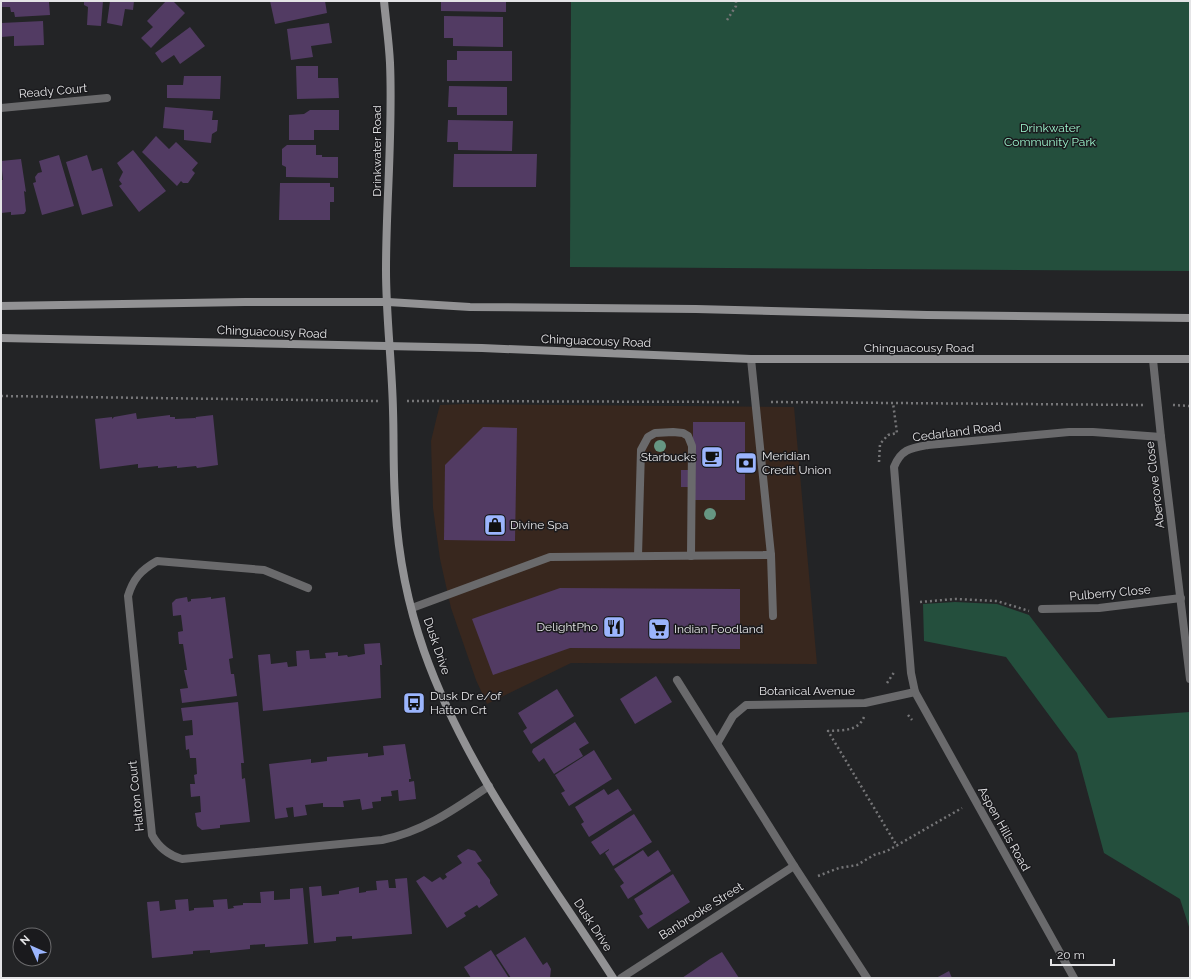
<svg xmlns="http://www.w3.org/2000/svg" width="1191" height="979" font-family="Raleway,sans-serif">
<style>
.commercial{fill:#38271e}
.green{fill:#244f3d}
.building{fill:#523b63}
.lines{fill:none;stroke-linecap:round;stroke-linejoin:round}
.path{stroke:#767678;stroke-width:2.5;stroke-dasharray:2 3;stroke-linecap:butt}
.lane{stroke:#6a6a6c;stroke-width:8}
.street{stroke:#6a6a6c;stroke-width:8}
.secondary{stroke:#929294;stroke-width:8}
.tree{fill:#669682}
.labels{text-anchor:middle;stroke-width:3;stroke-linejoin:round;paint-order:stroke}
.street-label{font-size:12px;fill:#e4e4e6;stroke:#1a1a1d}
.park-label{font-size:12px;fill:#9df4cd;stroke:#1a1a1d}
.poi-label{font-size:12px;fill:#e4e4e6;stroke:#1a1a1d;text-anchor:start}
</style>
<rect width="100%" height="100%" fill="#232426"/>
<polygon class="commercial" points="465,404 794,407 817,664 571,663 487,704 476,680 451,608 440,559 433,508 431,441 437,416 440,405"/>
<g class="green">
<polygon points="571,1 1190,1 1190,271 570,267"/>
<polygon points="955,602 997,604 1029,615 1108,718 1190,712 1190,930 1180,899 1104,853 1077,753 1006,657 924,641 923,604"/>
</g>
<g class="building">
<polygon points="1,1 49,2 50,15 15,17 14,12 11,12 10,7 1,7"/>
<polygon points="84,1 103,1 101,26 87,25 88,7 84,5"/>
<polygon points="110,1 134,1 133,10 125,9 122,26 107,23"/>
<polygon points="166,1 173,1 185,13 151,48 141,38 153,27 147,21"/>
<polygon points="270,1 325,1 327,13 275,24"/>
<polygon points="441,1 506,1 506,12 441,11"/>
<polygon points="444,16 503,17 503,47 453,46 453,38 444,38"/>
<polygon points="43,21 44,45 14,46 14,36 1,37 1,23"/>
<polygon points="329,23 332,43 311,46 313,57 291,60 287,29"/>
<polygon points="190,27 205,46 180,64 174,55 162,63 155,53"/>
<polygon points="457,51 512,51 512,81 447,81 447,60 457,60"/>
<polygon points="296,66 318,66 318,78 338,78 339,98 297,99"/>
<polygon points="184,76 221,76 220,99 167,98 167,85 183,85"/>
<polygon points="449,86 507,87 507,115 457,115 457,107 448,107"/>
<polygon points="165,107 213,111 212,120 218,120 217,131 212,134 211,143 184,140 184,130 163,128"/>
<polygon points="310,110 339,110 339,130 314,130 314,140 289,140 289,115 304,114"/>
<polygon points="448,120 513,121 512,151 458,150 458,142 447,142"/>
<polygon points="156,136 169,149 176,142 198,163 192,170 195,173 188,183 183,183 181,181 177,186 142,152"/>
<polygon points="287,145 316,145 316,155 322,155 322,157 338,157 338,178 286,177 286,167 282,165 282,149"/>
<polygon points="133,150 166,191 139,212 119,186 122,184 119,180 123,172 117,163"/>
<polygon points="454,154 537,154 536,187 453,187"/>
<polygon points="59,155 74,206 42,215 33,183 36,182 35,177 38,173 42,172 39,161"/>
<polygon points="87,155 92,171 102,168 113,206 82,215 66,162"/>
<polygon points="21,159 26,192 24,191 26,211 24,214 11,215 11,212 1,213 1,180 3,180 1,161"/>
<polygon points="280,183 330,183 330,187 334,187 334,202 330,202 330,220 279,220"/>
<polygon points="136,413 137,419 170,415 170,417 175,417 175,419 195,418 195,419 196,417 213,415 218,465 197,468 196,466 177,468 177,466 158,468 158,466 138,468 138,464 100,469 95,419 112,417 112,419 114,417"/>
<polygon points="693,422 745,422 745,500 692,500 692,487 681,487 681,470 693,470"/>
<polygon points="483,427 517,428 515,541 444,540 445,465"/>
<polygon points="560,588 740,589 740,649 570,648 493,675 472,619"/>
<polygon points="187,597 188,602 191,601 191,599 204,598 211,597 211,599 225,597 233,658 229,659 231,674 234,674 237,696 182,703 180,689 188,688 184,670 187,670 183,644 179,644 178,632 183,631 181,615 173,616 172,603 176,599"/>
<polygon points="380,643 382,665 380,665 381,698 263,711 258,655 270,654 271,664 287,662 288,667 297,666 296,651 309,650 310,659 326,658 325,653 338,652 338,656 347,655 348,657 365,654 364,644"/>
<polygon points="656,676 672,702 635,724 620,699"/>
<polygon points="557,689 574,716 531,744 523,731 527,728 518,713"/>
<polygon points="238,702 244,763 241,763 242,779 245,778 250,822 220,825 220,828 202,830 197,826 195,813 201,812 200,796 191,797 190,784 195,784 194,775 197,774 196,758 190,758 189,749 186,750 185,736 193,735 192,720 183,721 181,708"/>
<polygon points="575,722 589,743 579,749 583,756 554,774 544,758 539,762 532,752 533,749"/>
<polygon points="405,744 411,779 409,779 409,782 414,781 416,799 399,801 398,790 391,791 392,796 381,797 381,801 372,802 373,808 362,810 360,799 343,801 344,807 323,807 323,803 305,805 307,815 294,817 293,807 286,808 288,817 275,819 269,764 311,759 311,763 327,761 327,757 368,753 368,757 384,755 383,746"/>
<polygon points="594,750 612,779 569,806 561,793 565,791 555,775"/>
<polygon points="604,789 608,795 618,789 632,810 589,837 581,824 584,822 575,807"/>
<polygon points="634,814 652,842 613,866 605,853 609,850 609,849 600,855 591,842"/>
<polygon points="468,849 475,851 482,861 477,863 490,880 490,883 498,895 479,908 477,905 464,913 466,916 447,928 416,881 424,876 432,882 440,877 443,880 447,877 445,874 462,863 457,856"/>
<polygon points="643,850 648,857 658,850 671,871 628,899 620,886 624,883 614,869"/>
<polygon points="673,874 690,902 648,929 639,916 643,914 634,899"/>
<polygon points="407,878 412,934 352,939 352,936 336,937 336,941 314,943 309,887 321,886 322,896 339,894 339,891 359,887 359,893 366,892 366,891 377,890 376,881 388,880 389,888 396,888 395,879"/>
<polygon points="303,888 308,944 265,947 265,944 250,945 250,949 210,953 210,950 193,951 193,954 152,958 147,902 159,901 160,911 176,909 175,900 188,899 189,911 194,910 194,908 214,907 213,900 227,899 228,909 234,908 233,906 243,905 243,903 261,903 260,892 274,891 274,900 290,899 290,889"/>
<polygon points="525,937 543,965 547,962 551,969 550,978 511,978 496,955"/>
<polygon points="491,950 509,978 471,978 464,967"/>
<polygon points="722,952 739,978 682,978 710,959"/>
<polygon points="949,971 952,978 936,978"/>
</g>
<g class="lines">
<g class="path">
<polyline points="727,20 736,6 736,1"/>
<polyline points="1,396 380,401"/>
<polyline points="407,401 742,402"/>
<polyline points="771,402 1144,405"/>
<polyline points="1173,405 1190,406"/>
<polyline points="879,462 880,444 888,435 897,433 893,403"/>
<polyline points="920,602 955,599 997,601 1029,611"/>
<polyline points="887,683 895,671"/>
<polyline points="908,715 912,720"/>
<path d="M864 717C858 732 841 730 828 731L897 846"/>
<polyline points="818,876 839,868 857,865 874,855 887,851 962,808"/>
</g>
<g class="lane">
<polyline points="771,555 773,616"/>
<polyline points="638,556 641,450 648,437 655,433 673,432 683,433 688,436 692,446 691,556"/>
<polyline points="412,608 550,557 771,555 751,359"/>
</g>
<g class="street">
<polyline points="1,108 107,98"/>
<polyline points="1153,360 1161,437 1190,679"/>
<path d="M308 588 264 570 157 561C141 570 133 579 128 596L152 835C159 848 168 855 182 859L382 840C423 832 455 809 489 786"/>
<polyline points="1042,609 1099,608 1181,598"/>
<polyline points="677,680 794,866 867,978"/>
<polyline points="718,742 733,716 746,705 865,703 915,692"/>
<polyline points="621,978 794,866"/>
<path d="M1074 978 915 692 911 673 894 467C901 449 911 448 928 445L1069 432H1093L1161 437"/>
</g>
<g class="secondary">
<path d="M384 1C386 22 389 42 390 63 393 132 386 201 386 270 386 317 392 364 393 410 394 440 393 469 395 498 397 550 407 602 424 651 466 770 545 872 613 978"/>
<polyline points="1,306 245,302 388,302 470,307 696,309 927,315 1190,318"/>
<polyline points="1,338 482,348 751,359 1190,359"/>
</g>
</g>
<g class="tree">
<circle cx="660" cy="446" r="6"/>
<circle cx="710" cy="514" r="6"/>
</g>
<defs>
<g id="cafe-square" transform="scale(1.15)"><rect x="-9" y="-9" width="18" height="18" rx="4" fill="#9bb5fd" stroke="#1a1a1d"/><path d="M-5.5-4.5H6V0H3Q3 3.5 0 3.5H-2.5Q-5.5 3.5-5.5 0ZM3-3.2v2h1.7v-2ZM-6 4.5H4V6H-6Z" fill="#111"/></g>
<g id="bank-square" transform="scale(1.15)"><rect x="-9" y="-9" width="18" height="18" rx="4" fill="#9bb5fd" stroke="#1a1a1d"/><path d="M-6-4H6V4H-6ZM0-2.3a2.3 2.3 0 1 0 0 4.6a2.3 2.3 0 1 0 0-4.6Z" fill="#111"/></g>
<g id="shop-square" transform="scale(1.15)"><rect x="-9" y="-9" width="18" height="18" rx="4" fill="#9bb5fd" stroke="#1a1a1d"/><path d="M-5-2.5h2.3a2.7 3.5 0 0 1 5.4 0H5L5.5 6h-11ZM-1.5-2.5h3a1.5 2.3 0 0 0-3 0Z" fill="#111"/></g>
<g id="restaurant-square" transform="scale(1.15)"><rect x="-9" y="-9" width="18" height="18" rx="4" fill="#9bb5fd" stroke="#1a1a1d"/><path d="M-5-6h1v4h1v-4h1v4h1v-4h1v5L-1.5 .5V6h-2V.5L-5-1ZM5-6V6H3V1.5H1.5Q1.5-4 5-6Z" fill="#111"/></g>
<g id="supermarket-square" transform="scale(1.15)"><rect x="-9" y="-9" width="18" height="18" rx="4" fill="#9bb5fd" stroke="#1a1a1d"/><path d="M-6-5.5h2.5l.6 2H6L4.5 2H-2.5L-4.4-4H-6ZM-1.5 3.2a1.3 1.3 0 1 0 .1 0ZM3 3.2a1.3 1.3 0 1 0 .1 0Z" fill="#111"/></g>
<g id="bus-square" transform="scale(1.15)"><rect x="-9" y="-9" width="18" height="18" rx="4" fill="#9bb5fd" stroke="#1a1a1d"/><path d="M-5-6H5V4H4V6H2V4H-2V6H-4V4H-5ZM-3.5-4V0h7V-4ZM-3.5 1.2v1.5H-2V1.2ZM2 1.2v1.5H3.5V1.2Z" fill="#111"/></g>
</defs>
<g fill-rule="evenodd">
<use href="#cafe-square" x="712" y="457"/>
<use href="#bank-square" x="746" y="463"/>
<use href="#shop-square" x="495" y="525"/>
<use href="#restaurant-square" x="614" y="627"/>
<use href="#supermarket-square" x="659" y="629"/>
<use href="#bus-square" x="414" y="703"/>
</g>
<g class="labels">
<g class="street-label">
<text transform="translate(53 91) rotate(-5)" y="4">Ready Court</text>
<text transform="translate(377 151) rotate(-90)" y="4">Drinkwater Road</text>
<text transform="translate(272 332) rotate(2)" y="4">Chinguacousy Road</text>
<text transform="translate(596 341) rotate(2)" y="4">Chinguacousy Road</text>
<text x="919" y="352">Chinguacousy Road</text>
<text transform="translate(957 432) rotate(-7)" y="4">Cedarland Road</text>
<text transform="translate(1155 485) rotate(-97)" y="4">Abercove Close</text>
<text transform="translate(1110 593) rotate(-5)" y="4">Pulberry Close</text>
<text transform="translate(437 646) rotate(71)" y="4">Dusk Drive</text>
<text x="807" y="695">Botanical Avenue</text>
<text transform="translate(136 796) rotate(-96)" y="4">Hatton Court</text>
<text transform="translate(1004 829) rotate(61)" y="4">Aspen Hills Road</text>
<text transform="translate(701 911) rotate(-32)" y="4">Banbrooke Street</text>
<text transform="translate(593 925) rotate(57)" y="4">Dusk Drive</text>
</g>
<g class="park-label">
<text x="1050" y="132">Drinkwater<tspan x="1050" dy="14">Community Park</tspan></text>
</g>
<g class="poi-label">
<text x="762" y="460">Meridian<tspan x="762" dy="14">Credit Union</tspan></text>
<text x="696" y="461" text-anchor="end">Starbucks</text>
<text x="510" y="529">Divine Spa</text>
<text x="598" y="631" text-anchor="end">DelightPho</text>
<text x="674" y="633">Indian Foodland</text>
<text x="430" y="700">Dusk Dr e/of<tspan x="430" dy="14">Hatton Crt</tspan></text>
</g>
</g>
<rect width="1191" height="979" fill="none" stroke="#e4e4e6" stroke-width="4"/>
<g transform="translate(32 947) rotate(315)"><circle r="19" fill="#1a1a1d" stroke="#6b6b6d"/>
<path d="M0-3L7 15L0 10L-7 15Z" fill="#9bb5fd"/>
<text y="-6" font-size="11" font-weight="bold" text-anchor="middle" fill="#e4e4e6">N</text>
</g>
<path d="M1051 959v6h63v-6" fill="none" stroke="#e4e4e6" stroke-width="2"/>
<text x="1057" y="959" font-size="12" fill="#e4e4e6" stroke="#1a1a1d" stroke-width="3" paint-order="stroke">20 m</text>
</svg>
